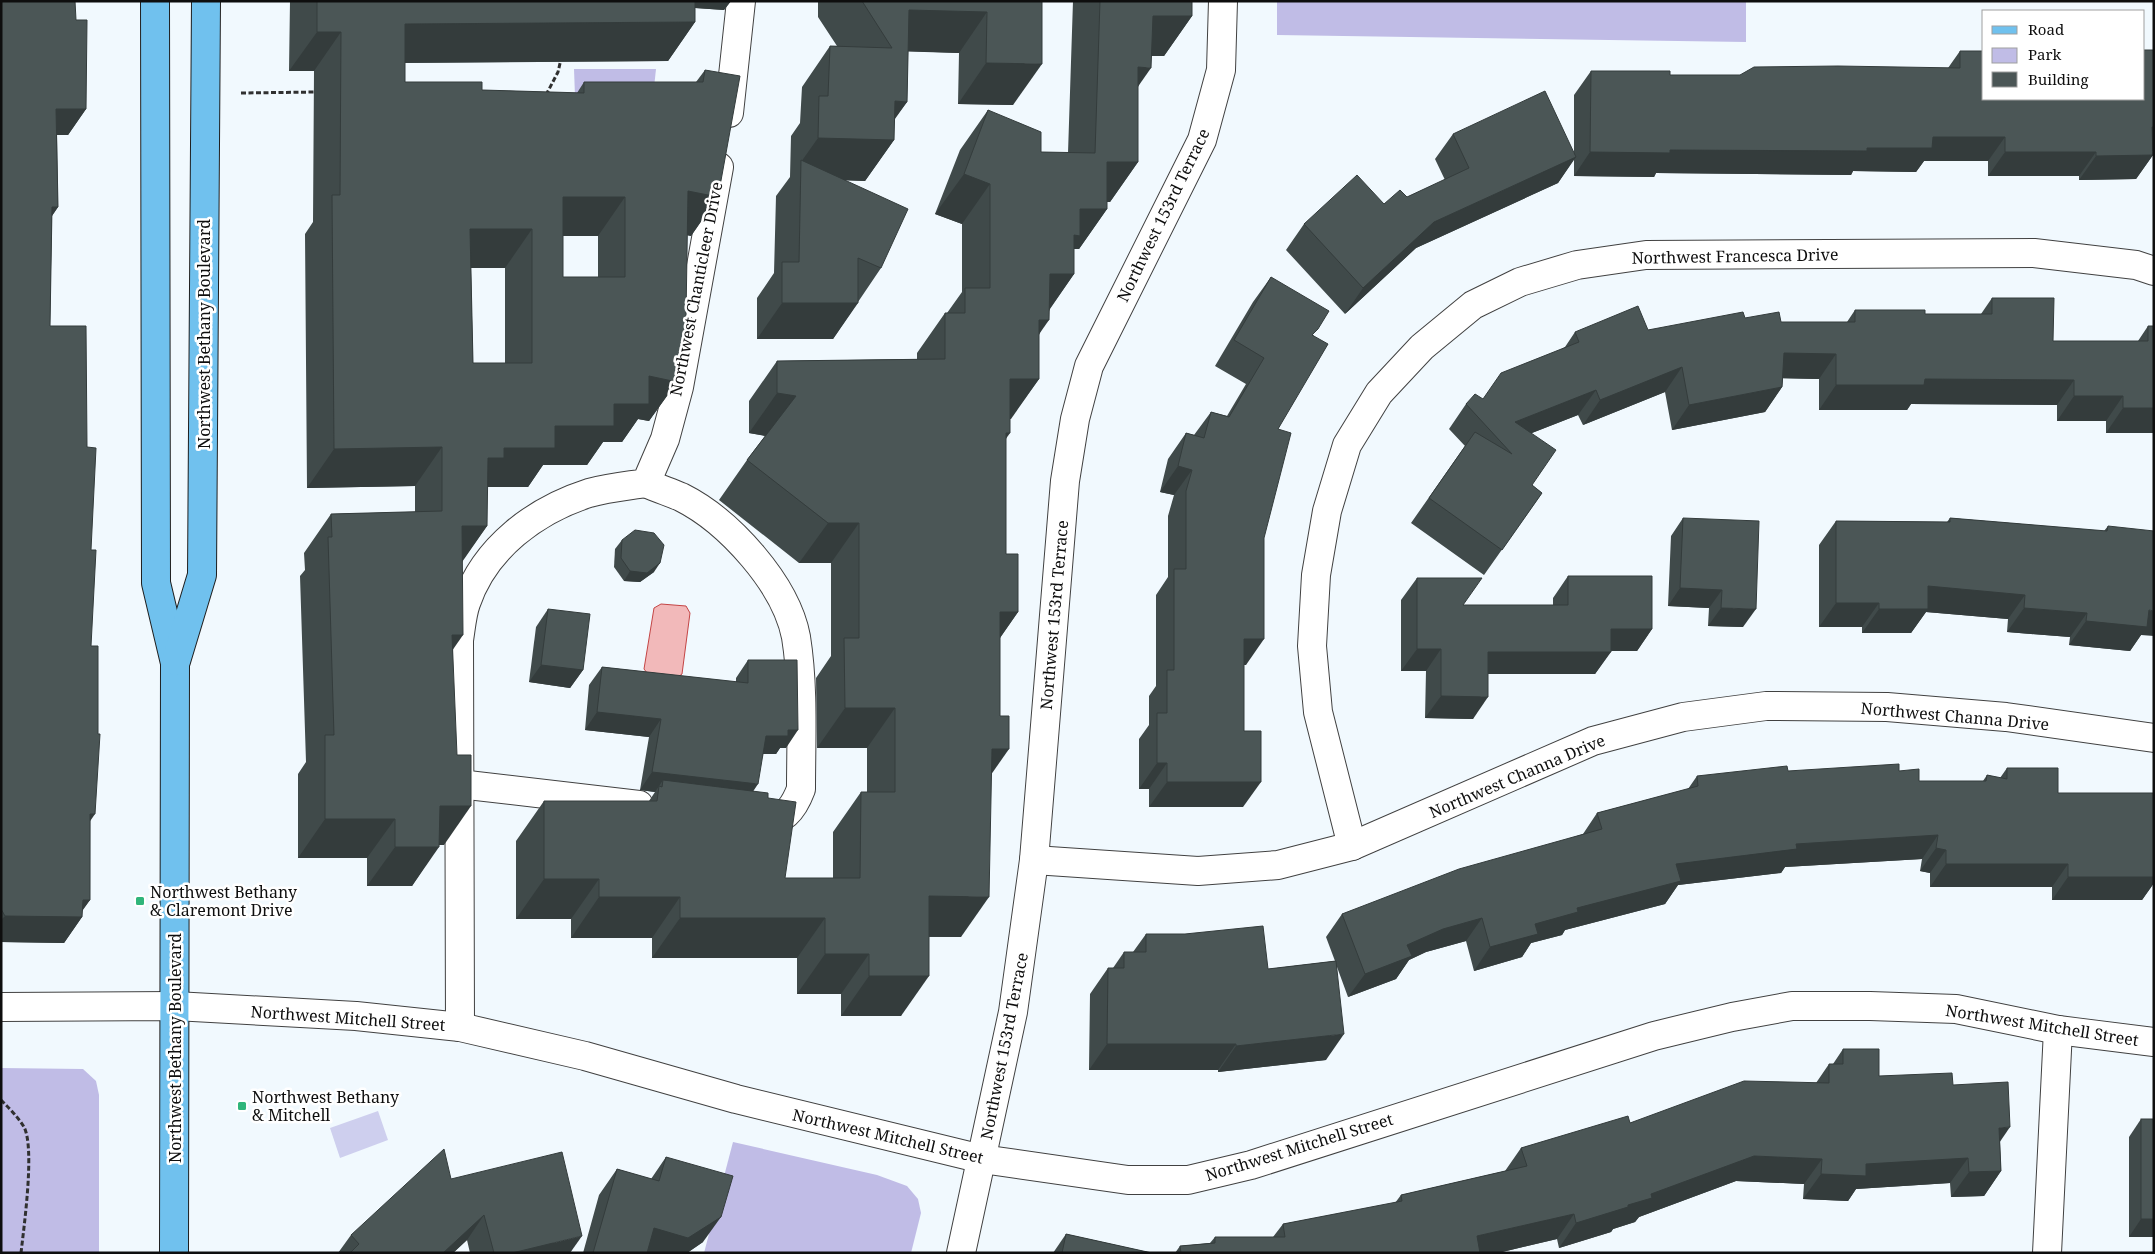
<svg xmlns="http://www.w3.org/2000/svg" width="2155" height="1254" font-family="'Noto Serif',serif">
<style>
.green{fill:#c0bce6}
.pitch{fill:#cecfee}
.water{fill:#f2b9ba;stroke:#c44545}
.lines{fill:none;stroke-linecap:round;stroke-linejoin:round}
.minor-casing{stroke:#414141;stroke-width:30}
.major-casing{stroke:#1f1f1f;stroke-width:30}
.path{stroke:#303030;stroke-width:3;stroke-dasharray:5 2.5;stroke-linecap:butt}
.minor{stroke:#fff;stroke-width:28}
.major{stroke:#70c1ee;stroke-width:28}
.wall{fill:#404a4a;fill-rule:evenodd}
.shaded-wall{fill:#343c3c}
.building{fill:#4b5656;stroke:#343c3c;fill-rule:evenodd}
.poi-dot{fill:#30b57a;stroke:#fff;stroke-width:2}
.labels{text-anchor:middle;stroke-width:5;stroke-linejoin:round;paint-order:stroke}
.street-label{font-size:16px;fill:#0e0e0e;stroke:#fff}
.poi-label{font-size:16px;fill:#0e0e0e;stroke:#fff;text-anchor:start}
</style>
<rect width="100%" height="100%" fill="#f1f9fe"/>
<g class="green">
<polygon points="1277,1 1746,1 1746,42 1277,35"/>
<polygon points="574,69 656,69 653,97 575,96"/>
<polygon points="1,1068 83,1069 96,1081 99,1095 99,1253 1,1253"/>
<polygon points="733,1142 877,1175 907,1186 918,1199 921,1213 911,1253 704,1253"/>
</g>
<polygon class="pitch" points="378,1111 388,1140 340,1158 330,1128"/>
<polygon class="water" points="661,604 686,606 690,613 682,674 674,680 651,678 644,669 654,608"/>
<g class="lines">
<g class="minor-casing">
<g id="minor">
<polyline points="729,113 741,1"/>
<path d="M646 483C657 488 669 492 681 497 729 521 786 584 796 637 804 687 801 740 801 789 795 805 785 822 766 820"/>
<polyline points="459,784 639,805"/>
<polyline points="1352,846 1318,712 1312,646 1316,575 1327,511 1347,445 1379,393 1422,347 1473,305 1520,282 1577,265 1646,255 2034,253 2136,265 2154,271"/>
<polyline points="1034,860 1198,871 1278,865 1352,846 1593,741 1683,717 1766,706 1887,707 2006,717 2154,738"/>
<polyline points="1,1007 175,1006 356,1016 460,1027 585,1056 736,1099 982,1159 1128,1180 1188,1180 1251,1165 1654,1036 1732,1017 1792,1006 1870,1006 1956,1009 2058,1030 2154,1042"/>
<path d="M460 1027 459 640C461 628 462 614 466 603 485 547 536 510 589 493 607 488 627 486 646 483L665 439 679 387 719 167"/>
<polyline points="961,1253 1013,1012 1034,860 1065,481 1075,419 1089,366 1202,140 1221,70 1223,1"/>
<polyline points="2047,1253 2058,1030"/>
</g>
</g>
<g class="major-casing">
<g id="major">
<polyline points="155,1 156,583 175,663 174,1253"/>
<polyline points="176,661 202,575 206,1"/>
</g>
</g>
<g class="path">
<polyline points="241,93 317,92"/>
<polyline points="546,95 558,72 561,59"/>
<path d="M1 1100C9 1108 18 1117 24 1127 35 1148 24 1226 21 1253"/>
</g>
<use href="#minor" class="minor"/>
<use href="#major" class="major"/>
</g>
<g class="wall">
<polygon points="1,1 76,20 86,109 68,135 57,135 58,207 52,216 50,326 87,447 91,550 90,900 82,910 82,917 64,943 1,942"/>
<path d="M290 1H731L724 10 695 8V22L668 61 405 63V82L482 90 577 93 584 82H696L705 70 718 197 691 236 687 235 677 382 649 421 638 419 622 442H603L587 465H543L528 487H487V526L462 561 453 650 444 845H439L412 886H367V858H298V774L306 762 300 576 305 570 304 553 331 514 415 512V486L307 488 305 234 313 222 314 71H289ZM563 236H598V277H563ZM471 268H505V363H473Z"/>
<polygon points="818,1 1042,1 1013,105 958,104 959,53 908,51 907,102 894,119 894,140 865,181 845,180 881,268 833,339 757,339 757,298 774,273 776,196 790,177 791,136 800,123 802,87 830,46 837,46 818,17"/>
<polygon points="1073,1 1192,1 1192,16 1164,56 1151,56 1138,87 1138,162 1110,202 1107,202 1107,209 1079,249 1074,249 1074,274 1050,309 1039,335 1039,379 1010,419 1006,439 1006,554 1018,612 1000,638 991,775 961,937 929,937 901,1016 841,1016 841,994 797,994 797,958 652,958 652,938 571,938 571,919 516,919 516,841 544,801 649,801 655,792 640,790 649,737 585,730 589,685 602,667 736,682 736,678 748,660 786,748 780,748 776,754 763,754 753,791 768,798 785,878 833,878 833,832 861,792 867,792 867,748 817,748 816,678 831,656 831,563 799,563 719,500 747,460 765,436 749,433 749,401 777,361 917,359 917,353 945,313 947,313 962,292 962,224 935,214 960,150 988,110 1041,152 1068,153"/>
<polygon points="1960,51 2154,151 2152,151 2153,155 2136,179 2079,180 2079,176 1988,176 1988,161 1924,161 1916,172 1853,171 1851,175 1656,173 1654,177 1574,176 1574,159 1558,183 1416,248 1345,314 1286,250 1304,224 1384,204 1407,197 1445,180 1435,159 1453,134 1574,153 1574,95 1591,71 1670,75 1740,75 1948,68"/>
<polygon points="1271,277 1314,336 1278,429 1246,665 1244,665 1243,807 1149,807 1149,789 1139,789 1139,739 1149,725 1149,696 1156,686 1156,595 1168,577 1168,516 1174,495 1160,492 1168,459 1186,433 1194,435 1211,412 1227,416 1246,384 1215,366 1253,302"/>
<polygon points="1992,298 2053,341 2138,341 2148,326 2154,433 2106,433 2106,421 2057,421 2057,405 1911,404 1907,410 1819,410 1819,379 1783,378 1782,387 1765,412 1672,430 1665,392 1583,425 1578,415 1532,433 1532,485 1542,493 1484,575 1411,523 1465,446 1449,429 1466,404 1483,399 1565,347 1575,332 1648,330 1745,318 1781,322 1847,322 1855,310 1925,314 1981,314"/>
<polygon points="1683,518 1743,627 1708,626 1709,608 1668,606 1671,536"/>
<polygon points="1950,518 2104,531 2108,526 2141,635 2130,651 2069,645 2070,637 2007,632 2008,619 1926,612 1911,633 1862,633 1862,627 1819,627 1819,545 1836,521 1947,522"/>
<polygon points="622,540 654,572 640,582 624,581 614,567 615,549"/>
<polygon points="1568,576 1652,629 1637,651 1611,651 1595,674 1488,674 1473,719 1425,718 1426,671 1401,671 1401,600 1417,578 1463,605 1553,605 1553,598"/>
<polygon points="548,609 583,670 570,688 529,682 536,627"/>
<polygon points="2007,768 2058,793 2154,793 2154,883 2142,900 2052,900 2052,887 1930,887 1930,873 1920,871 1922,859 1785,867 1781,873 1678,885 1665,904 1565,930 1562,935 1531,943 1522,957 1474,971 1466,941 1426,952 1409,960 1396,979 1348,997 1337,967 1326,1060 1218,1072 1218,1070 1089,1070 1090,994 1108,968 1113,968 1124,952 1133,952 1146,934 1268,969 1335,961 1326,937 1342,914 1583,834 1597,813 1688,789 1697,776 1788,771 1899,771 1919,781 1983,781 1987,775 2000,778"/>
<polygon points="1843,1049 1879,1076 1953,1085 2000,1142 2001,1171 1984,1196 1951,1197 1950,1183 1856,1189 1848,1201 1803,1199 1804,1184 1736,1181 1639,1217 1635,1222 1613,1229 1611,1232 1559,1248 1557,1239 1498,1253 1175,1253 1180,1246 1210,1243 1215,1237 1273,1237 1283,1224 1395,1203 1401,1195 1505,1171 1521,1148 1630,1123 1816,1083 1829,1064 1833,1064"/>
<polygon points="2141,1119 2154,1237 2129,1237 2129,1137"/>
<polygon points="666,1157 703,1242 687,1253 583,1253 599,1195 617,1169 651,1179"/>
<polygon points="451,1179 570,1253 470,1253 467,1240 453,1253 338,1253 351,1235"/>
<polygon points="1066,1234 1152,1253 1053,1253"/>
</g>
<g class="shaded-wall">
<polygon points="671,1 731,1 724,10 667,6"/>
<polygon points="909,10 987,12 959,53 890,51"/>
<polygon points="1153,16 1192,16 1164,56 1124,56"/>
<polygon points="695,22 668,61 377,63 405,24"/>
<polygon points="317,32 341,32 314,71 289,71"/>
<polygon points="986,63 1042,64 1013,105 958,104"/>
<polygon points="1138,67 1151,68 1123,108"/>
<polygon points="895,101 907,102 880,140 894,140 865,181 801,179 801,162 818,138"/>
<polygon points="56,109 86,109 68,135 38,135"/>
<polygon points="2152,127 2154,127 2154,151 2136,151"/>
<polygon points="1933,137 2005,137 1988,161 1924,161 1916,172 1853,171 1851,175 1656,173 1654,177 1574,176 1590,152 1670,150 1867,148"/>
<polygon points="2005,152 2096,152 2079,176 1988,176"/>
<polygon points="2153,155 2136,179 2079,180 2096,156"/>
<polygon points="1576,157 1558,183 1416,248 1345,314 1363,288 1434,222"/>
<polygon points="1107,162 1138,162 1110,202 1079,202"/>
<polygon points="964,174 990,184 962,224 935,214"/>
<polygon points="688,191 718,197 691,236 661,230"/>
<polygon points="563,197 625,197 598,236 536,236"/>
<polygon points="52,207 58,207 40,233"/>
<polygon points="1080,209 1107,209 1079,249 1071,249 1074,274 1046,314 1022,314"/>
<polygon points="470,229 532,229 505,268 443,268"/>
<polygon points="782,303 858,303 833,339 757,339"/>
<polygon points="1039,320 1049,320 1021,360"/>
<polygon points="1784,353 1836,354 1819,379 1766,378"/>
<polygon points="1682,367 1665,392 1583,425 1600,400"/>
<polygon points="649,376 677,382 649,421 638,419 622,442 603,442 587,465 543,465 528,487 483,487 488,458 504,448 555,426 614,404"/>
<polygon points="1010,379 1039,379 1011,419 982,419"/>
<polygon points="1925,379 2074,380 2057,405 1911,404 1907,410 1819,410 1836,385"/>
<polygon points="1782,387 1765,412 1672,430 1689,405"/>
<polygon points="1596,390 1578,415 1503,444 1515,422"/>
<polygon points="777,393 796,396 767,436 749,433"/>
<polygon points="2074,396 2123,396 2106,421 2057,421"/>
<polygon points="2123,408 2154,408 2154,433 2106,433"/>
<polygon points="1006,433 1010,433 982,473"/>
<polygon points="442,447 415,486 307,488 334,449"/>
<polygon points="1178,466 1192,470 1174,495 1160,492"/>
<polygon points="828,523 859,523 831,563 799,563"/>
<polygon points="462,526 487,526 460,565"/>
<polygon points="660,563 654,572 640,582 624,581 630,571"/>
<polygon points="1928,586 2025,595 2008,619 1926,612 1911,633 1862,633 1879,609"/>
<polygon points="1680,588 1722,590 1709,608 1668,606"/>
<polygon points="1836,603 1879,603 1862,627 1819,627"/>
<polygon points="1721,608 1756,609 1743,627 1708,626"/>
<polygon points="2024,608 2087,613 2070,637 2007,632"/>
<polygon points="2149,610 2154,611 2154,636 2141,635 2130,651 2069,645 2086,621"/>
<polygon points="1000,612 1018,612 990,652"/>
<polygon points="1611,629 1652,629 1637,651 1596,651"/>
<polygon points="452,635 463,635 436,674"/>
<polygon points="1244,639 1264,639 1246,665 1226,665"/>
<polygon points="1417,649 1441,649 1426,671 1401,671"/>
<polygon points="1488,652 1611,652 1595,674 1473,674"/>
<polygon points="541,665 583,670 570,688 529,682"/>
<polygon points="1441,696 1488,697 1473,719 1425,718"/>
<polygon points="845,708 895,708 867,748 817,748"/>
<polygon points="597,712 661,719 649,737 585,730"/>
<polygon points="788,730 798,730 786,748 780,748 776,754 754,754 766,736"/>
<polygon points="992,749 1009,749 981,789"/>
<polygon points="1157,763 1167,763 1149,789 1139,789"/>
<polygon points="652,772 758,784 746,802 662,787 663,780 655,792 640,790"/>
<polygon points="1167,782 1261,782 1243,807 1149,807"/>
<polygon points="440,806 471,806 444,845 412,845"/>
<polygon points="90,814 95,814 77,840"/>
<polygon points="325,819 395,819 367,858 298,858"/>
<polygon points="1938,835 1922,859 1785,867 1781,873 1678,885 1665,904 1565,930 1562,935 1531,943 1522,957 1474,971 1490,947 1535,924 1577,908 1676,864 1796,844"/>
<polygon points="395,847 439,847 412,886 367,886"/>
<polygon points="1936,848 1946,850 1930,873 1920,871"/>
<polygon points="1946,864 2068,864 2052,887 1930,887"/>
<polygon points="2068,877 2154,877 2154,883 2142,900 2052,900"/>
<polygon points="544,879 599,879 571,919 516,919"/>
<polygon points="929,896 989,897 961,937 901,936"/>
<polygon points="599,897 680,897 652,938 571,938"/>
<polygon points="83,900 90,900 78,917 82,917 64,943 1,942 1,920 5,916"/>
<polygon points="680,918 825,918 797,958 652,958"/>
<polygon points="1482,918 1466,941 1426,952 1409,960 1396,979 1348,997 1365,974 1407,945 1443,929"/>
<polygon points="825,954 869,954 841,994 797,994"/>
<polygon points="869,976 929,976 901,1016 841,1016"/>
<polygon points="1344,1034 1326,1060 1218,1072 1236,1046"/>
<polygon points="1107,1044 1236,1044 1218,1070 1089,1070"/>
<polygon points="2010,1127 1993,1152 1999,1128"/>
<polygon points="1754,1156 1822,1159 1804,1184 1736,1181 1639,1217 1635,1222 1613,1229 1611,1232 1559,1248 1576,1223 1628,1205 1651,1194"/>
<polygon points="1968,1158 1950,1183 1856,1189 1848,1201 1803,1199 1821,1174 1866,1164"/>
<polygon points="2001,1171 1984,1196 1951,1197 1969,1172"/>
<polygon points="1574,1214 1557,1239 1498,1253 1465,1253 1477,1236"/>
<polygon points="484,1215 467,1240 453,1253 443,1253"/>
<polygon points="721,1217 703,1242 687,1253 636,1253 654,1228"/>
<polygon points="2141,1219 2154,1219 2154,1237 2129,1237"/>
<polygon points="582,1236 570,1253 512,1253"/>
</g>
<g class="building">
<polygon points="1,1 75,1 76,20 87,20 86,109 56,109 58,207 52,207 50,326 86,326 87,447 96,448 91,550 96,550 91,646 98,646 98,734 100,734 95,814 90,814 90,900 83,900 82,917 5,916 1,909"/>
<path d="M317 1H695V22L405 24V82H482V90L584 93V82H703L705 70 740 76 718 197 688 191 686 316 692 318 677 382 649 376V404H614V426H555V448H504V458H488L487 526H462L463 635H452L457 755H471V806H440L439 847H395V819H325V735H334L328 537H332L331 514 442 511V447L334 449 332 195H340L341 32H317ZM563 197H625V277H563ZM470 229H532V363H473Z"/>
<polygon points="862,1 1042,1 1042,64 986,63 987,12 909,10 907,102 895,101 894,140 818,138 819,96 828,96 830,46 892,48"/>
<polygon points="1100,1 1192,1 1192,16 1153,16 1151,68 1138,67 1138,162 1107,162 1107,209 1080,209 1080,236 1074,235 1074,274 1050,274 1049,320 1039,320 1039,379 1010,379 1010,433 1006,433 1006,554 1018,554 1018,612 1000,612 1000,716 1009,716 1009,749 992,749 989,897 929,896 929,976 869,976 869,954 825,954 825,918 680,918 680,897 599,897 599,879 544,879 544,801 657,801 659,786 662,787 663,780 768,793 768,798 796,802 785,878 860,878 861,792 895,792 895,708 845,708 844,638 859,638 859,523 828,523 747,460 796,396 777,393 777,361 945,359 945,313 965,313 965,288 990,288 990,184 964,174 988,110 1041,132 1041,152 1095,153"/>
<polygon points="2144,50 2154,50 2154,127 2152,127 2153,155 2096,156 2096,152 2005,152 2005,137 1933,137 1932,148 1867,148 1867,151 1670,150 1670,153 1590,152 1591,71 1670,71 1670,75 1740,75 1754,67 1838,66 1960,68 1960,51 1984,51 1984,99 2144,99"/>
<polygon points="1545,91 1576,157 1434,222 1363,288 1304,224 1357,175 1384,204 1400,190 1407,197 1469,168 1453,134"/>
<polygon points="801,160 908,209 881,268 858,258 858,303 782,303 782,262 799,262"/>
<polygon points="1271,277 1329,311 1318,329 1312,335 1328,344 1278,429 1291,433 1264,538 1264,639 1244,639 1244,731 1261,731 1261,782 1167,782 1167,763 1157,763 1157,713 1167,713 1167,670 1174,670 1174,569 1186,569 1186,491 1192,470 1178,466 1186,433 1204,438 1211,412 1229,417 1264,358 1234,340"/>
<polygon points="1992,298 2054,298 2053,341 2148,341 2148,326 2154,326 2154,408 2123,408 2123,396 2074,396 2074,380 1925,379 1924,385 1836,385 1836,354 1784,353 1782,387 1689,405 1682,367 1600,400 1596,390 1515,422 1556,450 1532,485 1542,493 1502,550 1429,498 1475,432 1512,454 1466,404 1475,394 1483,399 1501,373 1579,342 1575,332 1638,306 1648,330 1743,312 1745,318 1779,312 1781,322 1855,322 1855,310 1925,310 1925,314 1992,314"/>
<polygon points="1683,518 1759,521 1756,609 1721,608 1722,590 1680,588"/>
<polygon points="1950,518 2107,531 2108,526 2154,531 2154,611 2149,610 2147,627 2086,621 2087,613 2024,608 2025,595 1928,586 1928,609 1879,609 1879,603 1836,603 1836,521 1950,522"/>
<polygon points="635,530 654,533 664,545 660,563 647,573 630,571 621,558 622,540"/>
<polygon points="1568,576 1652,576 1652,629 1611,629 1611,652 1488,652 1488,697 1441,696 1441,649 1417,649 1417,578 1482,578 1463,605 1568,605"/>
<polygon points="548,609 590,614 583,670 541,665"/>
<polygon points="748,660 797,660 798,730 788,730 788,736 766,736 758,784 652,772 661,719 597,712 602,667 748,683"/>
<polygon points="1899,764 1899,771 1919,769 1919,781 1986,781 1987,775 2007,779 2007,768 2058,768 2058,793 2154,793 2154,877 2068,877 2068,864 1946,864 1946,850 1936,848 1938,835 1796,844 1797,849 1676,864 1681,881 1577,908 1578,912 1535,924 1538,934 1490,947 1482,918 1443,929 1407,945 1412,956 1365,974 1342,914 1459,869 1602,829 1597,813 1698,786 1697,776 1787,766 1788,771"/>
<polygon points="1263,926 1268,969 1336,961 1344,1034 1236,1046 1236,1044 1107,1044 1108,968 1124,968 1124,952 1146,952 1146,934 1185,934"/>
<polygon points="1843,1049 1879,1049 1879,1076 1952,1073 1953,1085 2008,1082 2010,1127 1999,1128 2001,1171 1969,1172 1968,1158 1866,1164 1866,1176 1821,1174 1822,1159 1754,1156 1651,1194 1652,1198 1628,1205 1628,1207 1576,1223 1574,1214 1477,1236 1480,1253 1181,1253 1180,1246 1215,1243 1215,1237 1285,1237 1283,1224 1402,1201 1401,1195 1527,1166 1521,1148 1628,1116 1630,1123 1744,1081 1829,1083 1829,1064 1843,1064"/>
<rect x="2141" y="1119" width="13" height="100"/>
<polygon points="444,1149 451,1179 562,1152 582,1236 512,1253 494,1253 484,1215 443,1253 350,1253 359,1244 351,1235"/>
<polygon points="666,1157 733,1176 721,1217 688,1238 654,1228 647,1253 593,1253 617,1169 659,1181"/>
<polygon points="1066,1234 1152,1253 1062,1253"/>
</g>
<g class="poi-dot">
<rect x="135" y="896" width="10" height="10" rx="2.5"/>
<rect x="237" y="1101" width="10" height="10" rx="2.5"/>
</g>
<g class="labels">
<g class="street-label">
<text transform="translate(1163 215) rotate(-64)" y="6">Northwest 153rd Terrace</text>
<text transform="translate(1735 256) rotate(-1)" y="6">Northwest Francesca Drive</text>
<text transform="translate(696 289) rotate(-79)" y="6">Northwest Chanticleer Drive</text>
<text transform="translate(204 334) rotate(-90)" y="6">Northwest Bethany Boulevard</text>
<text transform="translate(1054 615) rotate(-85)" y="6">Northwest 153rd Terrace</text>
<text transform="translate(1955 716) rotate(5)" y="6">Northwest Channa Drive</text>
<text transform="translate(1517 776) rotate(-23)" y="6">Northwest Channa Drive</text>
<text transform="translate(348 1018) rotate(4)" y="6">Northwest Mitchell Street</text>
<text transform="translate(2042 1025) rotate(9)" y="6">Northwest Mitchell Street</text>
<text transform="translate(1004 1046) rotate(-79)" y="6">Northwest 153rd Terrace</text>
<text transform="translate(175 1048) rotate(-90)" y="6">Northwest Bethany Boulevard</text>
<text transform="translate(888 1136) rotate(13)" y="6">Northwest Mitchell Street</text>
<text transform="translate(1299 1147) rotate(-17)" y="6">Northwest Mitchell Street</text>
</g>
<g class="poi-label">
<text x="150" y="898">Northwest Bethany<tspan x="150" dy="18">&amp; Claremont Drive</tspan></text>
<text x="252" y="1103">Northwest Bethany<tspan x="252" dy="18">&amp; Mitchell</tspan></text>
</g>
</g>
<rect width="2155" height="1254" fill="none" stroke="#0e0e0e" stroke-width="5"/>
<rect x="1982" y="10" width="162" height="90" fill="#ffffff" stroke="#9f9f9f"/>
<rect x="1992" y="26" width="25" height="8" fill="#70c1ee" stroke="#9f9f9f"/>
<text x="2028" y="35" font-size="15" fill="#0e0e0e">Road</text>
<rect x="1992" y="48" width="25" height="15" fill="#c0bce6" stroke="#9f9f9f"/>
<text x="2028" y="60" font-size="15" fill="#0e0e0e">Park</text>
<rect x="1992" y="72" width="25" height="15" fill="#4b5656" stroke="#9f9f9f"/>
<text x="2028" y="85" font-size="15" fill="#0e0e0e">Building</text>
</svg>
